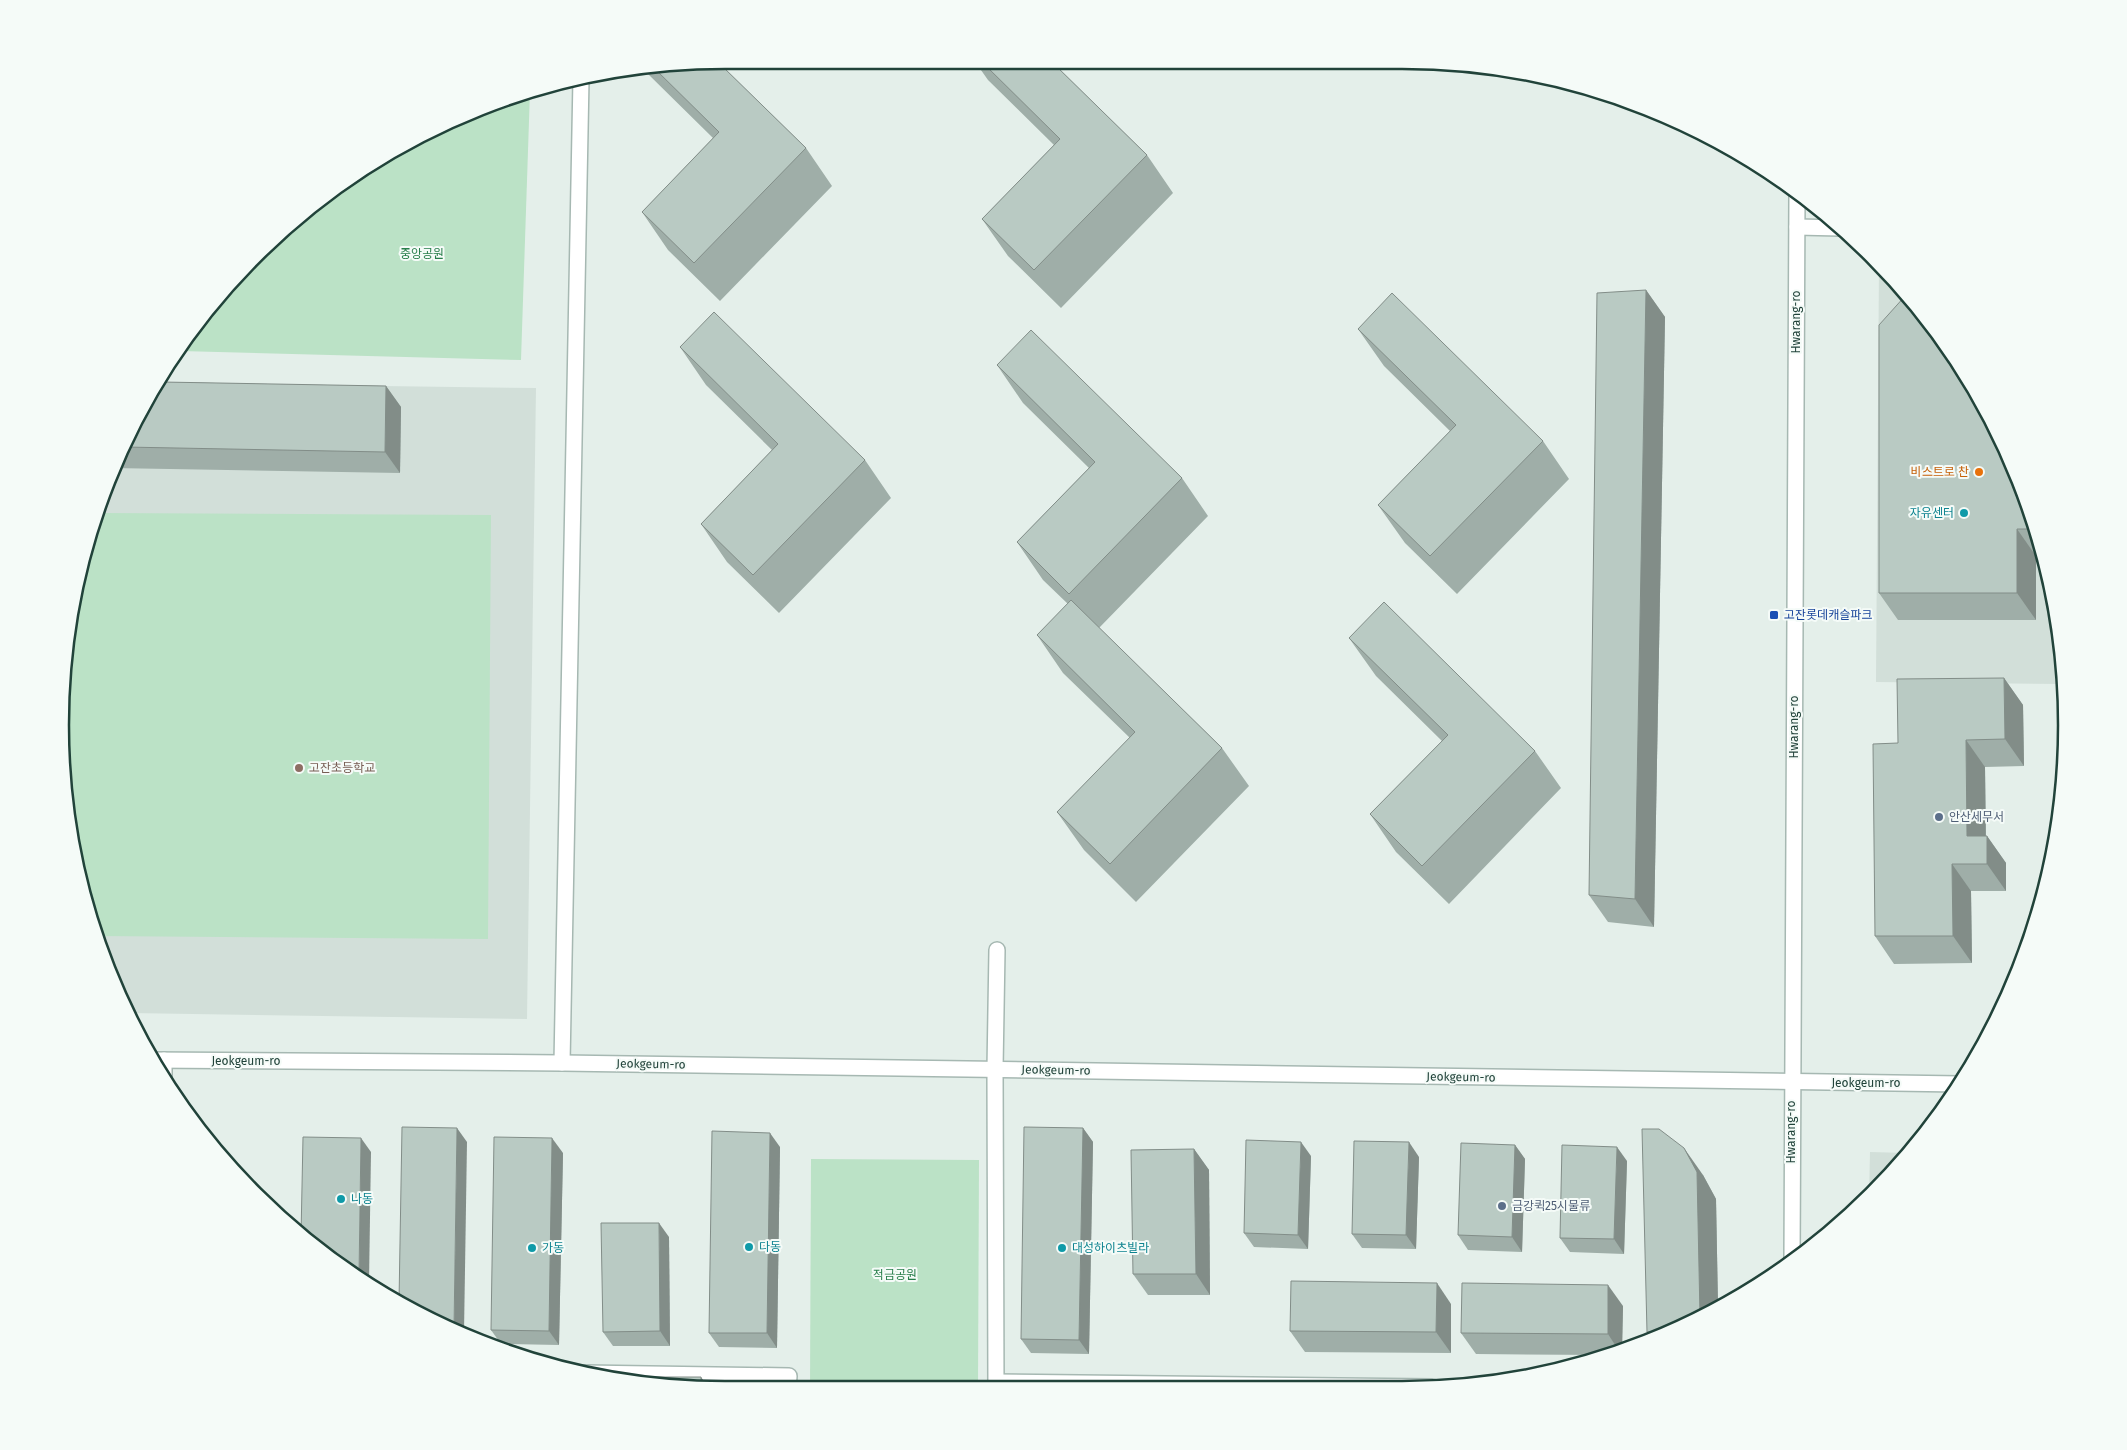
<svg xmlns="http://www.w3.org/2000/svg" width="2127" height="1450" font-family="'Fira Sans','Noto Sans KR',sans-serif">
<style>
.built{fill:#d2dfd9}
.green{fill:#bbe2c6}
.lines{fill:none;stroke-linecap:round;stroke-linejoin:round}
.service-casing{stroke:#a6b8b2;stroke-width:18}
.minor-casing{stroke:#a6b8b2;stroke-width:18}
.tertiary-casing{stroke:#a6b8b2;stroke-width:18}
.service{stroke:#fff;stroke-width:15}
.minor{stroke:#fff;stroke-width:15}
.tertiary{stroke:#fff;stroke-width:15}
.wall{fill:#9faea8}
.shaded-wall{fill:#828d88}
.building{fill:#b9cac3;stroke:#828d88}
.food-dot{fill:#e8710a;stroke:#f5fbf8;stroke-width:2}
.culture-dot{fill:#0f9aa8;stroke:#f5fbf8;stroke-width:2}
.transit-dot{fill:#1a4fb4;stroke:#f5fbf8;stroke-width:2}
.education-dot{fill:#8d6e63;stroke:#f5fbf8;stroke-width:2}
.service-dot{fill:#5c6f8a;stroke:#f5fbf8;stroke-width:2}
.labels{text-anchor:middle;stroke-width:4;stroke-linejoin:round;paint-order:stroke}
.park-label{font-size:12px;fill:#277e4a;stroke:#f5fbf8}
.street-label{font-size:12px;fill:#21433a;stroke:#f5fbf8}
.food-label{font-size:12px;fill:#c56008;stroke:#f5fbf8;text-anchor:end}
.culture-label{font-size:12px;fill:#0d838f;stroke:#f5fbf8;text-anchor:start}
.transit-label{font-size:12px;fill:#164399;stroke:#f5fbf8;text-anchor:start}
.education-label{font-size:12px;fill:#785e54;stroke:#f5fbf8;text-anchor:start}
.service-label{font-size:12px;fill:#4e5e75;stroke:#f5fbf8;text-anchor:start}
.rim{fill:none;stroke:#21433a;stroke-width:2.5}
</style>
<rect width="100%" height="100%" fill="#e4efea"/>
<g class="built">
<polygon points="1879,262 1955,355 2016,470 2054,595 2063,684 1876,682"/>
<polygon points="161,383 536,388 527,1019 129,1013 95,939 73,855 61,681 83,553 111,471"/>
<polygon points="1870,1152 1907,1153 1869,1198"/>
</g>
<g class="green">
<polygon points="530,91 521,360 180,351 198,320 255,255 355,172 512,95"/>
<polygon points="96,513 491,515 488,939 95,936 73,855 61,681 83,553"/>
<polygon points="811,1159 979,1160 978,1390 810,1390"/>
</g>
<g class="lines">
<g class="service-casing">
<polyline id="service" points="562,1063 581,79"/>
</g>
<g class="minor-casing">
<g id="minor">
<polyline points="164,1077 164,1060"/>
<polyline points="584,1373 789,1376 788,1390"/>
<polyline points="996,1382 1432,1387"/>
<polyline points="996,1390 995,1069 997,950"/>
</g>
</g>
<g class="tertiary-casing">
<g id="tertiary">
<polyline points="1797,227 1840,228"/>
<polyline points="151,1060 562,1063 1960,1084"/>
<polyline points="1792,1261 1797,193"/>
</g>
</g>
<use href="#service" class="service"/>
<use href="#minor" class="minor"/>
<use href="#tertiary" class="tertiary"/>
</g>
<g class="wall">
<polygon points="976,63 1053,63 1147,155 1173,193 1061,308 1008,256 982,219 1054,145 988,80"/>
<polygon points="721,65 806,148 832,186 720,301 668,250 642,212 713,138 647,73 642,66"/>
<polygon points="1646,290 1665,317 1654,927 1608,922 1589,895"/>
<polygon points="1358,329 1543,441 1569,479 1457,594 1405,543 1378,505 1450,431 1384,366"/>
<polygon points="680,347 865,460 891,498 779,613 727,562 701,524 772,450 706,385"/>
<polygon points="997,365 1182,478 1208,516 1099,628 1222,748 1249,786 1136,902 1084,850 1057,812 1130,738 1063,673 1037,635 1068,604 1043,580 1017,542 1089,468 1023,403"/>
<polygon points="162,382 386,386 401,407 400,473 112,468"/>
<polygon points="2016,470 2042,556 2036,556 2036,620 1898,620 1879,593"/>
<polygon points="1349,638 1535,751 1561,788 1449,904 1396,852 1370,814 1442,741 1376,676"/>
<polygon points="2004,678 2023,705 2024,766 1985,767 1986,836 1987,836 2006,863 2006,891 1971,891 1972,963 1894,964 1875,936 1898,743"/>
<polygon points="1083,1128 1093,1142 1089,1354 1031,1353 1021,1339"/>
<polygon points="1515,1145 1525,1159 1522,1252 1468,1250 1458,1235"/>
<polygon points="780,1147 777,1348 719,1347 709,1333"/>
<polygon points="1194,1149 1209,1170 1210,1295 1148,1295 1133,1274"/>
<polygon points="563,1153 559,1345 501,1344 491,1330"/>
<polygon points="1311,1156 1308,1249 1254,1247 1244,1233"/>
<polygon points="1419,1157 1416,1249 1362,1248 1352,1234"/>
<polygon points="1627,1161 1624,1254 1570,1252 1560,1238"/>
<polygon points="1703,1175 1716,1199 1718,1306 1657,1339 1653,1340 1647,1332"/>
<polygon points="669,1237 670,1346 613,1346 603,1332"/>
<polygon points="1451,1304 1451,1353 1305,1352 1290,1331"/>
<polygon points="1623,1306 1622,1350 1604,1355 1476,1354 1461,1333"/>
</g>
<g class="shaded-wall">
<polygon points="1646,290 1665,317 1654,927 1635,899"/>
<polygon points="386,386 401,407 400,473 385,452"/>
<polygon points="2017,529 2036,556 2036,620 2017,593"/>
<polygon points="2004,678 2023,705 2024,766 2005,739"/>
<polygon points="1966,740 1985,767 1986,863 1967,836"/>
<polygon points="1987,836 2006,863 2006,891 1987,864"/>
<polygon points="1952,864 1971,891 1972,963 1953,936"/>
<polygon points="457,1128 467,1142 464,1333 454,1329"/>
<polygon points="1083,1128 1093,1142 1089,1354 1079,1340"/>
<polygon points="770,1133 780,1147 777,1348 767,1333"/>
<polygon points="361,1138 371,1152 369,1283 359,1277"/>
<polygon points="552,1138 563,1153 559,1345 549,1331"/>
<polygon points="1301,1142 1311,1156 1308,1249 1298,1235"/>
<polygon points="1409,1142 1419,1157 1416,1249 1406,1235"/>
<polygon points="1515,1145 1525,1159 1522,1252 1512,1237"/>
<polygon points="1617,1147 1627,1161 1624,1254 1614,1239"/>
<polygon points="1684,1148 1703,1175 1716,1199 1718,1306 1700,1316"/>
<polygon points="1194,1149 1209,1170 1210,1295 1196,1274"/>
<polygon points="659,1223 669,1237 670,1346 660,1331"/>
<polygon points="1437,1283 1451,1304 1451,1353 1436,1332"/>
<polygon points="1608,1285 1623,1306 1622,1350 1619,1351 1608,1334"/>
<polygon points="701,1377 709,1388 701,1388"/>
</g>
<g class="building">
<polygon points="983,63 1053,63 1147,155 1034,270 982,219 1060,139"/>
<polygon points="721,65 806,148 694,263 642,212 719,132 652,66"/>
<polygon points="1646,290 1635,899 1589,895 1597,293"/>
<polygon points="1392,293 1543,441 1430,556 1378,505 1456,425 1358,329"/>
<polygon points="1906,295 1955,355 2016,470 2034,529 2017,529 2017,593 1879,593 1879,325"/>
<polygon points="714,312 865,460 753,575 701,524 778,444 680,347"/>
<polygon points="1031,330 1182,478 1069,594 1017,542 1095,462 997,365"/>
<polygon points="162,382 386,386 385,452 124,447"/>
<polygon points="1071,600 1222,748 1110,864 1057,812 1135,732 1037,635"/>
<polygon points="1384,602 1535,751 1422,866 1370,814 1448,735 1349,638"/>
<polygon points="2004,678 2005,739 1966,740 1967,836 1987,836 1987,864 1952,864 1953,936 1875,936 1873,744 1898,743 1897,679"/>
<polygon points="402,1127 457,1128 454,1329 431,1321 399,1302"/>
<polygon points="1024,1127 1083,1128 1079,1340 1021,1339"/>
<polygon points="1642,1129 1659,1129 1684,1148 1697,1172 1700,1316 1672,1331 1647,1332"/>
<polygon points="712,1131 770,1133 767,1333 709,1333"/>
<polygon points="303,1137 361,1138 359,1277 320,1253 301,1236"/>
<polygon points="494,1137 552,1138 549,1331 491,1330"/>
<polygon points="1246,1140 1301,1142 1298,1235 1244,1233"/>
<polygon points="1354,1141 1409,1142 1406,1235 1352,1234"/>
<polygon points="1461,1143 1515,1145 1512,1237 1458,1235"/>
<polygon points="1562,1145 1617,1147 1614,1239 1560,1238"/>
<polygon points="1194,1149 1196,1274 1133,1274 1131,1150"/>
<polygon points="601,1223 659,1223 660,1331 603,1332"/>
<polygon points="1291,1281 1437,1283 1436,1332 1290,1331"/>
<polygon points="1462,1283 1608,1285 1608,1334 1461,1333"/>
<polygon points="627,1377 701,1377 701,1388 627,1380"/>
<polygon points="1273,1388 1357,1389 1357,1390 1273,1390"/>
</g>
<circle class="food-dot" cx="1979" cy="472" r="5"/>
<g class="culture-dot">
<circle cx="1964" cy="513" r="5"/>
<circle cx="341" cy="1199" r="5"/>
<circle cx="749" cy="1247" r="5"/>
<circle cx="532" cy="1248" r="5"/>
<circle cx="1062" cy="1248" r="5"/>
</g>
<rect class="transit-dot" x="1769" y="610" width="10" height="10" rx="2.5"/>
<circle class="education-dot" cx="299" cy="768" r="5"/>
<g class="service-dot">
<circle cx="1939" cy="817" r="5"/>
<circle cx="1502" cy="1206" r="5"/>
</g>
<g class="labels">
<g class="park-label">
<text x="422" y="258">중앙공원</text>
<text x="895" y="1279">적금공원</text>
</g>
<g class="street-label">
<text transform="translate(1796 322) rotate(-90)" y="4">Hwarang-ro</text>
<text transform="translate(1794 727) rotate(-90)" y="4">Hwarang-ro</text>
<text x="246" y="1065">Jeokgeum-ro</text>
<text transform="translate(651 1064) rotate(1)" y="4">Jeokgeum-ro</text>
<text transform="translate(1056 1070) rotate(1)" y="4">Jeokgeum-ro</text>
<text transform="translate(1461 1077) rotate(1)" y="4">Jeokgeum-ro</text>
<text x="1866" y="1087">Jeokgeum-ro</text>
<text transform="translate(1791 1132) rotate(-90)" y="4">Hwarang-ro</text>
</g>
<g class="food-label">
<text x="1969" y="476">비스트로 찬</text>
</g>
<g class="culture-label">
<text x="1954" y="517" text-anchor="end">자유센터</text>
<text x="351" y="1203">나동</text>
<text x="759" y="1251">다동</text>
<text x="542" y="1252">가동</text>
<text x="1072" y="1252">대성하이츠빌라</text>
</g>
<g class="transit-label">
<text x="1784" y="619">고잔롯데캐슬파크</text>
</g>
<g class="education-label">
<text x="309" y="772">고잔초등학교</text>
</g>
<g class="service-label">
<text x="1949" y="821">안산세무서</text>
<text x="1512" y="1210">금강퀵25시물류</text>
</g>
</g>
<path d="M0 0H2127V1450H0ZM725 69H1402A656 656 0 0 1 2058 725V725A656 656 0 0 1 1402 1381H725A656 656 0 0 1 69 725V725A656 656 0 0 1 725 69Z" fill="#f5fbf8" fill-rule="evenodd"/>
<path class="rim" d="M725 69H1402A656 656 0 0 1 2058 725V725A656 656 0 0 1 1402 1381H725A656 656 0 0 1 69 725V725A656 656 0 0 1 725 69Z"/>
</svg>
